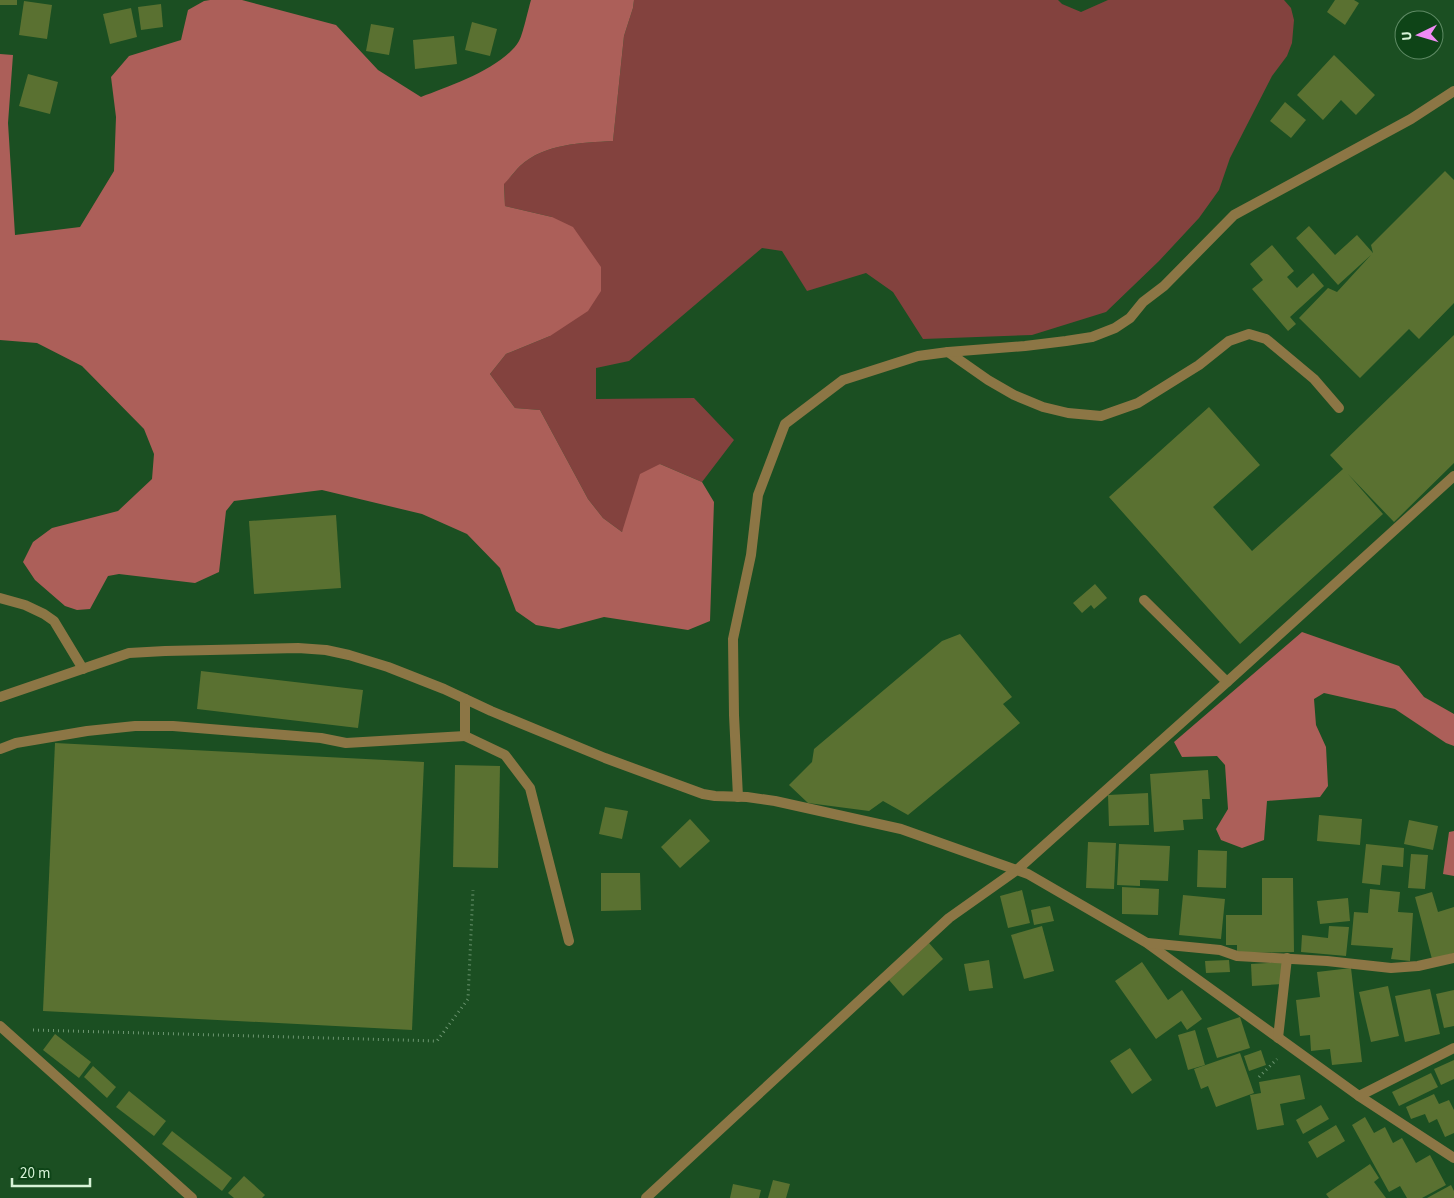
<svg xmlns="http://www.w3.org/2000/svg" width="1454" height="1198" font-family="'Source Sans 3',sans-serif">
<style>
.green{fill:#83423e}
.forest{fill:#ac5f59}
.building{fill:#5a7131}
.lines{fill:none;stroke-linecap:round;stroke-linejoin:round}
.path{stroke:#6c9570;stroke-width:3;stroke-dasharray:1 4;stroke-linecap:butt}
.service{stroke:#8c7645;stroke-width:10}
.minor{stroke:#8c7645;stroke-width:10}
</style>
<rect width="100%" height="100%" fill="#1b4f22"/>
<path class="green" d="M634 0H1058L1062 4 1081 12 1108 0H1284L1291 8 1294 20 1292 43 1287 56 1272 76 1230 158 1219 190 1199 218 1159 261 1106 312 1032 335 923 339 893 292 866 273 807 291 782 251 762 248 629 361 596 368V399L694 398 734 440 702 482 660 464 622 532 603 518 588 499 540 410 515 408 490 374 506 354 550 336 552 217 505 206 504 183C510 178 515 171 520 166 545 143 582 143 613 141L624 36 633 8Z"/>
<g class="forest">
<path d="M210 0H242L336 25 378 70 421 97C450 86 503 68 519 41 523 34 528 10 531 0H634L633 8 624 36 613 141C582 143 545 143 520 166 515 171 510 178 504 184L505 206 552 217 573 227 601 267V291L588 311 550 336 506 354 490 374 515 408 540 410 588 499 603 518 622 532 640 474 660 464 702 482 714 502 710 621 688 630 604 617 559 629 536 625 516 611 500 568 467 534 422 514 322 490 234 501 226 511 219 572 195 583 119 574 108 576 90 609 77 610 65 606 35 580 23 562 33 542 52 528 118 511 152 479 154 454 144 429 82 366 37 343 0 340V54L13 55 8 123 15 235 80 227 114 171 116 117 111 77 129 56 181 40 188 10 204 1Z"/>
<polygon points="1302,632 1399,666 1424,697 1454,714 1454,746 1446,743 1395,709 1324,693 1314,699 1316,725 1326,747 1328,786 1320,797 1267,801 1264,840 1242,848 1221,840 1216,829 1228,809 1225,765 1217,756 1182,757 1174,742"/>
<polygon points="1454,831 1454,876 1443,874 1449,832"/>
</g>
<g class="building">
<rect x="0" y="0" width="17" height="5"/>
<polygon points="1335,0 1354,0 1359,3 1345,25 1327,12"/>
<polygon points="24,1 52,5 47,39 19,35"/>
<polygon points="161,4 163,27 141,30 138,7"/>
<polygon points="131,8 137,37 110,44 103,14"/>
<polygon points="472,22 497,29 490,56 465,50"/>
<polygon points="371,24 394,28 389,55 366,51"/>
<polygon points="454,36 457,64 415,69 413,40"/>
<polygon points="1334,55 1375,95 1356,115 1341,100 1323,120 1297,95"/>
<polygon points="28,74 58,82 50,114 19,106"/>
<polygon points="1285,102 1306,120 1291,138 1270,121"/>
<polygon points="1445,171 1454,180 1454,303 1419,339 1409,329 1360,378 1299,318 1328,288 1337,292 1371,255 1338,285 1296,238 1309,226 1335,255 1357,235 1373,253 1371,245"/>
<polygon points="1272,245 1294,271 1287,277 1297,288 1313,273 1324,286 1290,317 1296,324 1288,331 1252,289 1263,280 1250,264"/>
<polygon points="1454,335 1454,463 1394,522 1348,474 1383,514 1240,644 1109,497 1209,407 1260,465 1213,507 1252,551 1343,469 1330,455"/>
<polygon points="336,515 341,588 254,594 249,521"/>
<polygon points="1095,584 1107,598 1094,609 1091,605 1082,613 1073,603"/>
<polygon points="960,634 1012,697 1003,704 1020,723 908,815 883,801 869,811 808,803 789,785 812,762 814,749 942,641"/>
<polygon points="201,671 363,690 358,728 197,709"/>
<polygon points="55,743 424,762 412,1030 43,1011"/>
<polygon points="455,765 500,766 498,868 453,867"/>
<polygon points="1208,770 1210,799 1202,799 1203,819 1183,820 1184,830 1154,832 1150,774"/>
<polygon points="1148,793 1149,825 1109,826 1108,795"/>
<polygon points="605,807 628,811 622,839 599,834"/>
<polygon points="1319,815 1362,819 1360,845 1317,841"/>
<polygon points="690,819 710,841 680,868 661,847"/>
<polygon points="1409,820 1438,826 1433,850 1404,844"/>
<polygon points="1088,842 1116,843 1114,889 1086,888"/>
<polygon points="1119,844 1170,846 1168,881 1140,880 1140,886 1117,885"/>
<polygon points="1366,844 1404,848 1403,867 1382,865 1380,885 1362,883"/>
<polygon points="1198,850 1227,851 1226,888 1197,887"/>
<polygon points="1411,854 1428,855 1425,889 1408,888"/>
<polygon points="601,873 640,873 641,910 601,911"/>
<polygon points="1262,878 1293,878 1294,952 1237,953 1237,945 1226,945 1226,915 1262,915"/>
<polygon points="1122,887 1159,889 1158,915 1122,914"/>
<polygon points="1370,889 1400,892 1398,912 1413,913 1410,961 1391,959 1393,948 1351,945 1354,912 1368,913"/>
<polygon points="1022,890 1030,923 1008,928 1000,896"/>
<polygon points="1432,892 1438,912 1454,907 1454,953 1432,959 1415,897"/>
<polygon points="1183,895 1225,899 1221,939 1179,935"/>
<polygon points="1348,898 1350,921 1320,924 1317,901"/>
<polygon points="1050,906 1054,921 1034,925 1031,910"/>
<polygon points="1042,926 1054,971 1024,979 1011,935"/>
<polygon points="1329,926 1349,927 1346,956 1301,952 1302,935 1328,938"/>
<polygon points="929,943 943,959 903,996 889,980"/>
<polygon points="989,960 993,988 969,991 964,964"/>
<polygon points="1229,960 1230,972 1206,973 1205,961"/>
<polygon points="1142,962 1168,1000 1182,990 1202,1019 1187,1030 1181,1021 1156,1039 1115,981"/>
<polygon points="1282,962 1283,984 1252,986 1251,964"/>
<polygon points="1351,968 1362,1062 1332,1065 1330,1049 1311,1051 1310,1035 1300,1036 1296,1000 1320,997 1317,972"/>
<polygon points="1388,986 1399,1036 1371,1042 1359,992"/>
<polygon points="1430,989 1440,1034 1405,1042 1395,996"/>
<polygon points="1454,990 1454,1026 1444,1028 1436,994"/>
<polygon points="1240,1017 1250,1048 1217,1058 1207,1028"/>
<polygon points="1195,1030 1205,1065 1188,1070 1178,1035"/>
<polygon points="55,1034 91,1062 79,1078 43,1050"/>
<polygon points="1130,1048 1152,1080 1132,1094 1110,1061"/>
<polygon points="1261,1050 1266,1065 1249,1071 1244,1056"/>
<polygon points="1240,1053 1254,1093 1216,1107 1208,1086 1201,1089 1194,1069"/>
<polygon points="1454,1060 1454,1079 1441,1085 1434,1069"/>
<polygon points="93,1066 116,1087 107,1098 84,1077"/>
<polygon points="1431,1073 1438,1087 1399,1106 1392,1092"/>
<polygon points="1300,1075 1305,1099 1280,1104 1284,1125 1257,1130 1250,1095 1261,1093 1259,1082"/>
<polygon points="129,1091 166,1121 154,1136 116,1107"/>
<polygon points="1434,1094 1439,1104 1449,1100 1454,1110 1454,1133 1445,1137 1437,1119 1429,1123 1425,1114 1411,1119 1406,1107"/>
<polygon points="1321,1105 1329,1119 1303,1134 1296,1120"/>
<polygon points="1365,1117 1374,1133 1385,1127 1393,1143 1402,1138 1416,1163 1430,1155 1446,1185 1422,1198 1407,1198 1400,1186 1389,1192 1352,1125"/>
<polygon points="1336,1125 1345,1141 1317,1158 1308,1142"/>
<polygon points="172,1131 232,1178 222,1191 162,1144"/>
<polygon points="1370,1164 1379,1178 1374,1182 1386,1198 1329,1198 1326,1194"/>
<polygon points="244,1176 265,1195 262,1198 234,1198 228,1193"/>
<polygon points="773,1180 790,1184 786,1198 768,1198"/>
<polygon points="733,1184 761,1190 759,1198 730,1198"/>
<polygon points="1451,1185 1454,1191 1454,1198 1427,1198"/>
</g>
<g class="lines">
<g class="path">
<polyline points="33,1030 437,1041 468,999 473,890"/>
<polyline points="1259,1077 1277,1059"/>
</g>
<g class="service">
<polyline points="948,352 988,380 1014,395 1043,407 1068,413 1101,416 1138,403 1199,365 1229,341 1249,334 1266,339 1314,379 1339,408"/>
<polyline points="1144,600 1227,682"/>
<polyline points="465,699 465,736 505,755 530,788 569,941"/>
<polyline points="0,749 16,743 87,731 135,726 173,726 321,738 346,743 465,736"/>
<polyline points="738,797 734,715 733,639 751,555 758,495 785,424 843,380 918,356 948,352 1025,346 1066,341 1092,337 1115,328 1130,318 1143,302 1164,286 1234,215 1411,119 1454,91"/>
<polyline points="1018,869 1227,682 1454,476"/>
</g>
<g class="minor">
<polyline points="0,598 25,605 44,614 54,621 83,669"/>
<polyline points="0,697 129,653 165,651 298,648 326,650 349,655 388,667 444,689 491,711 605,758 703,794 715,796 747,797 775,801 901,829 1028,874 1147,943 1359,1096 1454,1158"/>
<polyline points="1148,943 1220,950 1237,956 1327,961 1391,968 1418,966 1454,958"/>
<polyline points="0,1026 192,1198"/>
<polyline points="1278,1038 1287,958"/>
<polyline points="1359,1096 1454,1048"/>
<polyline points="646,1198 949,918 1018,869"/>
</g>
</g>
<g transform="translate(1419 35) rotate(265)"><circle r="24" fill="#0e4417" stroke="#5e8a64"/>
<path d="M0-4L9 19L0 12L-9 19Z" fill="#f08bf5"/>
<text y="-8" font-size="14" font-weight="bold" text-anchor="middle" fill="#d7f3d7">U</text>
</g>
<path d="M12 1178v8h78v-8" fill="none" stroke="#d7f3d7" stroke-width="2.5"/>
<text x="20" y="1178" font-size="15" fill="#d7f3d7" stroke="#0e4417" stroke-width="4" paint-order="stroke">20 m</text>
</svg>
